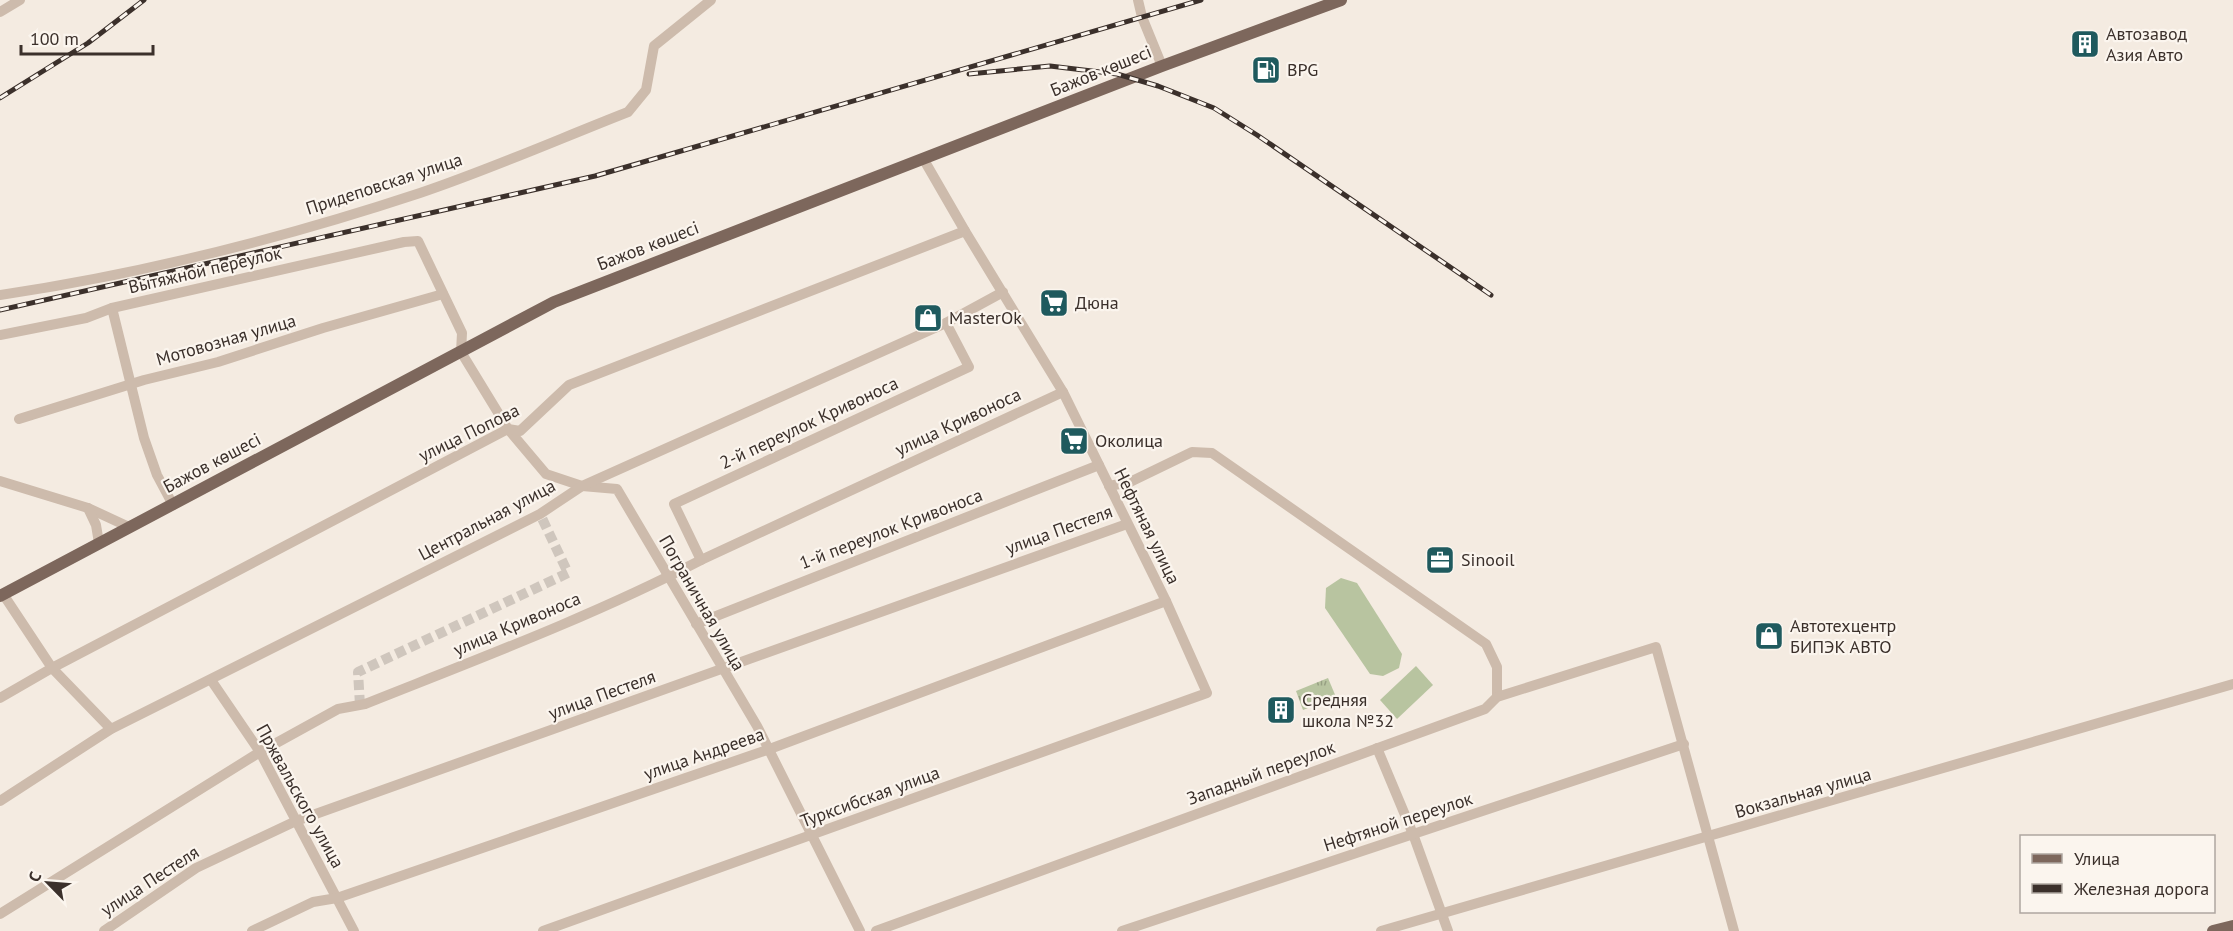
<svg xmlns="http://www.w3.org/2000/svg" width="2233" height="931" font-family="'PT Sans',sans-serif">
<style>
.grass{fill:url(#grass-tufts)}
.pitch{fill:#b8c4a0}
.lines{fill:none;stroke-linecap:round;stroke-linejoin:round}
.minor-tunnel{stroke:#cfc6bd;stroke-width:10;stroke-dasharray:10 5;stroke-linecap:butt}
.minor{stroke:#cdbbac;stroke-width:10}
.major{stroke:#7d675c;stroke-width:12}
.rail-casing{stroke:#3b302b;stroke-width:5}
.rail{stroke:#fbf5ee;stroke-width:3;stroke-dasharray:9;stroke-linecap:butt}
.labels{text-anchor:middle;stroke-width:4.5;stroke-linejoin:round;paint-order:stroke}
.poi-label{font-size:18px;fill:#3b302b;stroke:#fbf5ee;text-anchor:start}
.street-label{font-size:18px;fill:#3b302b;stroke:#fbf5ee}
</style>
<defs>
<pattern id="grass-tufts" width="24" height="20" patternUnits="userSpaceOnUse" patternTransform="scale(1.5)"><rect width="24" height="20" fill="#b8c4a0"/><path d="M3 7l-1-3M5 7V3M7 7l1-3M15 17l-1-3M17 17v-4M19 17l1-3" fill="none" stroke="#97a083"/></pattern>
</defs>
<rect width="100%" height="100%" fill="#f4ebe1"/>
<polygon class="grass" points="1328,678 1336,697 1303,710 1296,691"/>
<g class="pitch">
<polygon points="1341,578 1357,583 1402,654 1399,668 1383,676 1370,674 1325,608 1326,588"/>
<polygon points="1416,666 1433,685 1397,719 1380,700"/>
</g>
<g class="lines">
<polyline class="minor-tunnel" points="360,705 358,672 568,573 540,514"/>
<g class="minor">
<polyline points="1138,0 1142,17 1162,66"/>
<polyline points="0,12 20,0"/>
<path d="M0 295C142 274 284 238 420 193 491 169 559 139 628 112L646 90 654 46 711 0"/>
<polyline points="112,308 144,438 157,475 173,505"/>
<polyline points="0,335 86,318 112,308 404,242 418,241 462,333 461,352 508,429 546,474 582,486 617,489 757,726 860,931"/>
<polyline points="19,419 144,380 218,362 323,328 443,294"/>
<polyline points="0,481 88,508 129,527"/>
<polyline points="1109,486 1130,482 1192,452 1212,453 1486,644 1497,667 1497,697"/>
<polyline points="88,508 96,525 99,543"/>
<polyline points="701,560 674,504 969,367 946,323"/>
<polyline points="3,594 52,668 111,729"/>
<polyline points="696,624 1099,465"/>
<polyline points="211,680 260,752 354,931"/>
<polyline points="0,698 52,668 508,429 520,431 569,385 965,231"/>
<polyline points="1377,748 1413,834 1448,931"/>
<polyline points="0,801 111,729 540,514 582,486 946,323 1003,292"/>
<path d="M0 914 260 752 338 709 365 704C478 659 593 616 701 560L1063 392"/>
<polyline points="104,931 196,868 296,821 1127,524"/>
<polyline points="252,931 313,902 337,898 767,750 1166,601"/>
<polyline points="543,931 1207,693 1166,601 1063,392 965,231 924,160"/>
<polyline points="876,931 1485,709 1497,697 1656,647 1734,931"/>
<polyline points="1122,931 1684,744"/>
<polyline points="1381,931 2233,684"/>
</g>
<g class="major">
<polyline points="0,596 554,302 1162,66 1341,0"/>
<polyline points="2213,931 2233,926"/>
</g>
<g class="rail-casing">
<g id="rail">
<polyline points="969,74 1050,66 1117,74 1158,86 1214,108 1257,135 1491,295"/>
<polyline points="0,98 88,43 144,0"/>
<polyline points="0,310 595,176 1201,0"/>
</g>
</g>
<use href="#rail" class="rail"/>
</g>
<defs>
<g id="building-square" transform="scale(1.5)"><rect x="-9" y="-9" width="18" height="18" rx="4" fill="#1f5a5e" stroke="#fbf5ee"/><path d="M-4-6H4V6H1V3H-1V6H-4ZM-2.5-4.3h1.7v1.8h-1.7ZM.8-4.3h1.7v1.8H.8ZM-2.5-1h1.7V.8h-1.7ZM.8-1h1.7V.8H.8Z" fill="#fff"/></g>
<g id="fuel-square" transform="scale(1.5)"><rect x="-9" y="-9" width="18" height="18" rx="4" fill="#1f5a5e" stroke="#fbf5ee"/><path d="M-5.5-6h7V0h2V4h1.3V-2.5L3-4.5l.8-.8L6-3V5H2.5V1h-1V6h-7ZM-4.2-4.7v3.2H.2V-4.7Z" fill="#fff"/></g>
<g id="supermarket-square" transform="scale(1.5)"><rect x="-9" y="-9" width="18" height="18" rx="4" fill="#1f5a5e" stroke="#fbf5ee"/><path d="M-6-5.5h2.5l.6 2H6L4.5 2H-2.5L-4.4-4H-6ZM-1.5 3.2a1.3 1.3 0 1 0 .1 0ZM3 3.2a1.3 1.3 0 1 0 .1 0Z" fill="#fff"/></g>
<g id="shop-square" transform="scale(1.5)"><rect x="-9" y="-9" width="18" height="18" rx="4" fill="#1f5a5e" stroke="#fbf5ee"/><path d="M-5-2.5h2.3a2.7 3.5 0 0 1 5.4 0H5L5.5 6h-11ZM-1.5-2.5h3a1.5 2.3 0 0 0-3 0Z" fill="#fff"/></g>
<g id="office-square" transform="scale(1.5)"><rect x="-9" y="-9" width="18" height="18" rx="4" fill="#1f5a5e" stroke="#fbf5ee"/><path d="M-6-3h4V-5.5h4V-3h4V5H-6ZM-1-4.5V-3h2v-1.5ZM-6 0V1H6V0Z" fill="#fff"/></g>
</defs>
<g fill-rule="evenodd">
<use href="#building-square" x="2085" y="44"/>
<use href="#fuel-square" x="1266" y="70"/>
<use href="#supermarket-square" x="1054" y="303"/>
<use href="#shop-square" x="928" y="318"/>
<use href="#supermarket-square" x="1074" y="441"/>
<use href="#office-square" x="1440" y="560"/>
<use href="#shop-square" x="1769" y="636"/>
<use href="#building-square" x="1281" y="710"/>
</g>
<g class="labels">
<g class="poi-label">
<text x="2106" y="40">Автозавод<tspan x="2106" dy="21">Азия Авто</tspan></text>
<text x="1287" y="76">BPG</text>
<text x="1075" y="309">Дюна</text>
<text x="949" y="324">MasterOk</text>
<text x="1095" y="447">Околица</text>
<text x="1461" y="566">Sinooil</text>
<text x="1790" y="632">Автотехцентр<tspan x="1790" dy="21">БИПЭК АВТО</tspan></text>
<text x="1302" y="706">Средняя<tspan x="1302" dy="21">школа №32</tspan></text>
</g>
<g class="street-label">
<text transform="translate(1101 71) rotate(-22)" y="6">Бажов көшесі</text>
<text transform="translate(384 184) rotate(-18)" y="6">Придеповская улица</text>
<text transform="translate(648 246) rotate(-21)" y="6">Бажов көшесі</text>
<text transform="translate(205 270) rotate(-13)" y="6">Вытяжной переулок</text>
<text transform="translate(226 340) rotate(-16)" y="6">Мотовозная улица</text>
<text transform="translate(958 422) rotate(-25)" y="6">улица Кривоноса</text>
<text transform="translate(809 423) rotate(-25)" y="6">2-й переулок Кривоноса</text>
<text transform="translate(469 433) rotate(-26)" y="6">улица Попова</text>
<text transform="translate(212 463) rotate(-28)" y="6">Бажов көшесі</text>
<text transform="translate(487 520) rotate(-28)" y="6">Центральная улица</text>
<text transform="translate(1147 526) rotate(64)" y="6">Нефтяная улица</text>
<text transform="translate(891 529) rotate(-21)" y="6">1-й переулок Кривоноса</text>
<text transform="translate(1059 530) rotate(-20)" y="6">улица Пестеля</text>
<text transform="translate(702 603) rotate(60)" y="6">Пограничная улица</text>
<text transform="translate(517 624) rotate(-23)" y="6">улица Кривоноса</text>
<text transform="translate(602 695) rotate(-20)" y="6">улица Пестеля</text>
<text transform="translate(704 754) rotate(-19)" y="6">улица Андреева</text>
<text transform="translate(1261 773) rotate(-20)" y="6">Западный переулок</text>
<text transform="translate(1803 793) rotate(-16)" y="6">Вокзальная улица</text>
<text transform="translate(300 796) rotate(61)" y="6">Пржвальского улица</text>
<text transform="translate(870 797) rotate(-20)" y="6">Турксибская улица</text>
<text transform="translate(1398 822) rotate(-18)" y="6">Нефтяной переулок</text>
<text transform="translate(150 881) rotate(-33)" y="6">улица Пестеля</text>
</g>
</g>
<rect x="2020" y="835" width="195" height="78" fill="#fbf5ee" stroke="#aea6a0" stroke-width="1.5"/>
<rect x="2032" y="854" width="30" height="9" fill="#7d675c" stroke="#aea6a0" stroke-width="1.5"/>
<text x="2074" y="865" font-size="18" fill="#3b302b">Улица</text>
<rect x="2032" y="884" width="30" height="9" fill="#3b302b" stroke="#aea6a0" stroke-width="1.5"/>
<text x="2074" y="895" font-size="18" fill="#3b302b">Железная дорога</text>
<g transform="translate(48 883) rotate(295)" stroke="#fbf5ee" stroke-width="4.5" paint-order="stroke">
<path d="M0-4.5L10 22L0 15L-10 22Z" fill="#3b302b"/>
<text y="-9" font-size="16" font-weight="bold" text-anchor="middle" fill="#3b302b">С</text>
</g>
<path d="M21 45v9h132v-9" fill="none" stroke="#3b302b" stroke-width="3"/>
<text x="30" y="45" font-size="18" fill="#3b302b" stroke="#fbf5ee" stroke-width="4.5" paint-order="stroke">100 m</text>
</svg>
